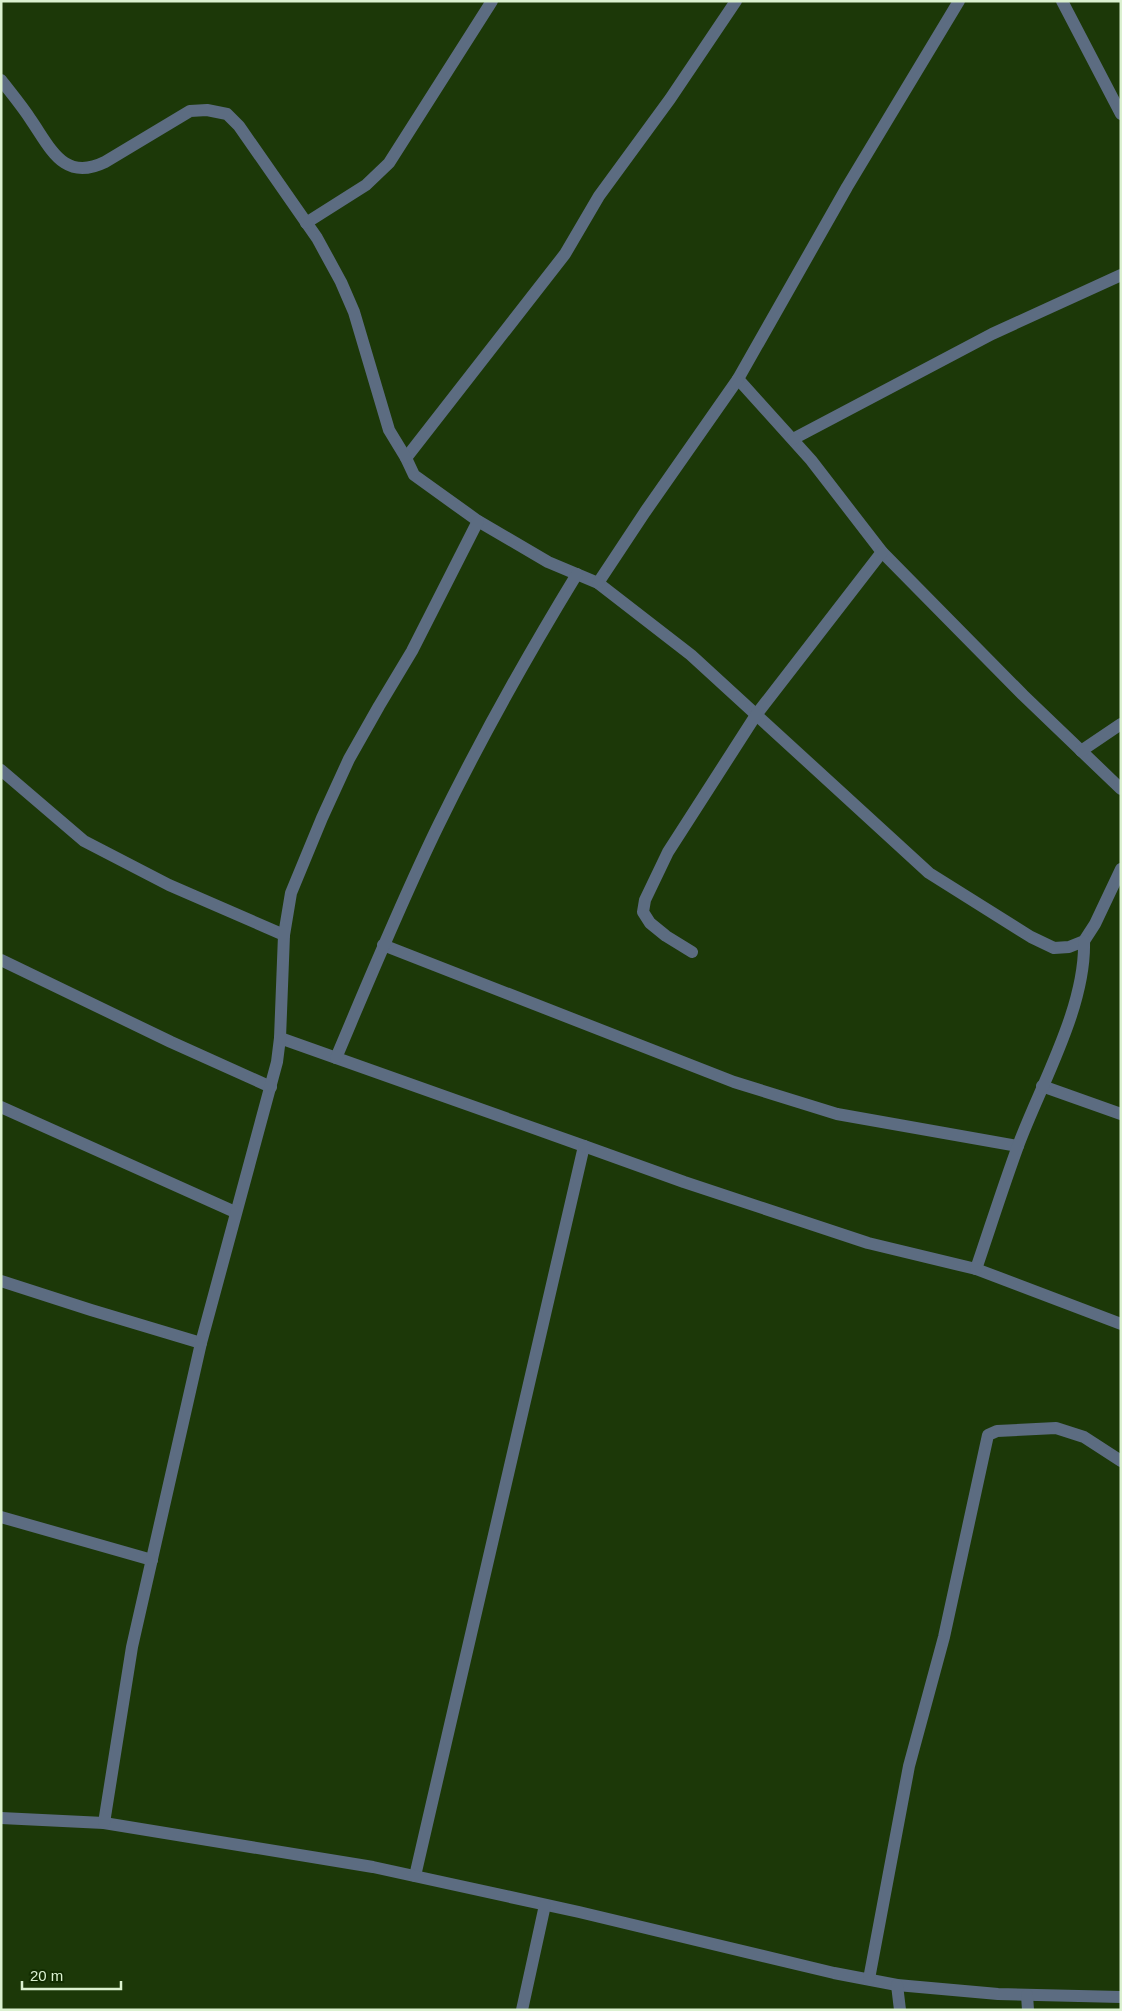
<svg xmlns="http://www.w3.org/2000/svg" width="1122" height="2011" font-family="Arial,sans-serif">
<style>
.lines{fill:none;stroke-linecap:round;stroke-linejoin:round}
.street{stroke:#5c6c81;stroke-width:12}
</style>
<rect width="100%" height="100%" fill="#1c3808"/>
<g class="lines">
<g class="street">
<polyline points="736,1 670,99 599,196 565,254 406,458 414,475 478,521 548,562 598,583 691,655 929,873 1031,937 1054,948 1069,947 1084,941 1095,924 1121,869"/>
<polyline points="1062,1 1121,114"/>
<path d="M1 80C11 93 22 106 31 120 51 149 64 182 105 162L190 111 207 110 227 114 239 126 317 238 341 282 354 312 389 430 406 458"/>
<polyline points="306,223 366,185 389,163 492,1"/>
<polyline points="738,379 811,460 882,552 1023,695 1121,789"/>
<polyline points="793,439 992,334 1121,275"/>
<polyline points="598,583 645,512 738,379 847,187 959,1"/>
<polyline points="1081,751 1121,724"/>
<polyline points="1,770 84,841 169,885 284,935"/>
<polyline points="383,945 734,1082 837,1114 1018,1146"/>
<polyline points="692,952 666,936 650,923 643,912 645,900 668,852 756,715 882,552"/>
<polyline points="1,960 171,1042 271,1087"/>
<polyline points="280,1038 584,1146 415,1876"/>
<path d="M336 1058C369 980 401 902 438 826 480 740 527 656 577 574"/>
<polyline points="1042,1086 1121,1114"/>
<polyline points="1,1107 235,1212"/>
<polyline points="584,1146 684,1182 868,1243 976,1269 1121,1324"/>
<path d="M976 1269C990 1228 1003 1187 1018 1146 1041 1084 1086 1007 1084 941"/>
<polyline points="1,1281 91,1310 201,1343"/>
<polyline points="1,1517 152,1560"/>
<polyline points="1,1818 104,1823 373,1867 579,1912 834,1973 897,1985 998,1994 1121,1997"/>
<polyline points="104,1823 132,1647 201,1343 277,1062 280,1038 284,935 291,893 322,818 349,759 379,706 412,651 478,521"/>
<polyline points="869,1979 909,1766 944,1637 988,1435 997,1431 1056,1428 1084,1437 1121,1461"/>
<polyline points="897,1985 900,2010"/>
<polyline points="1027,1995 1028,2010"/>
<polyline points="522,2010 545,1905"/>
</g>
</g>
<rect width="1122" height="2011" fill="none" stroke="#dbf1d0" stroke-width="5"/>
<path d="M22 1981v8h99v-8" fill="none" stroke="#dbf1d0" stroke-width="2.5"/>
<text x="30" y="1981" font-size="15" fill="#dbf1d0" stroke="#122d00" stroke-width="4" paint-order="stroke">20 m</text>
</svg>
